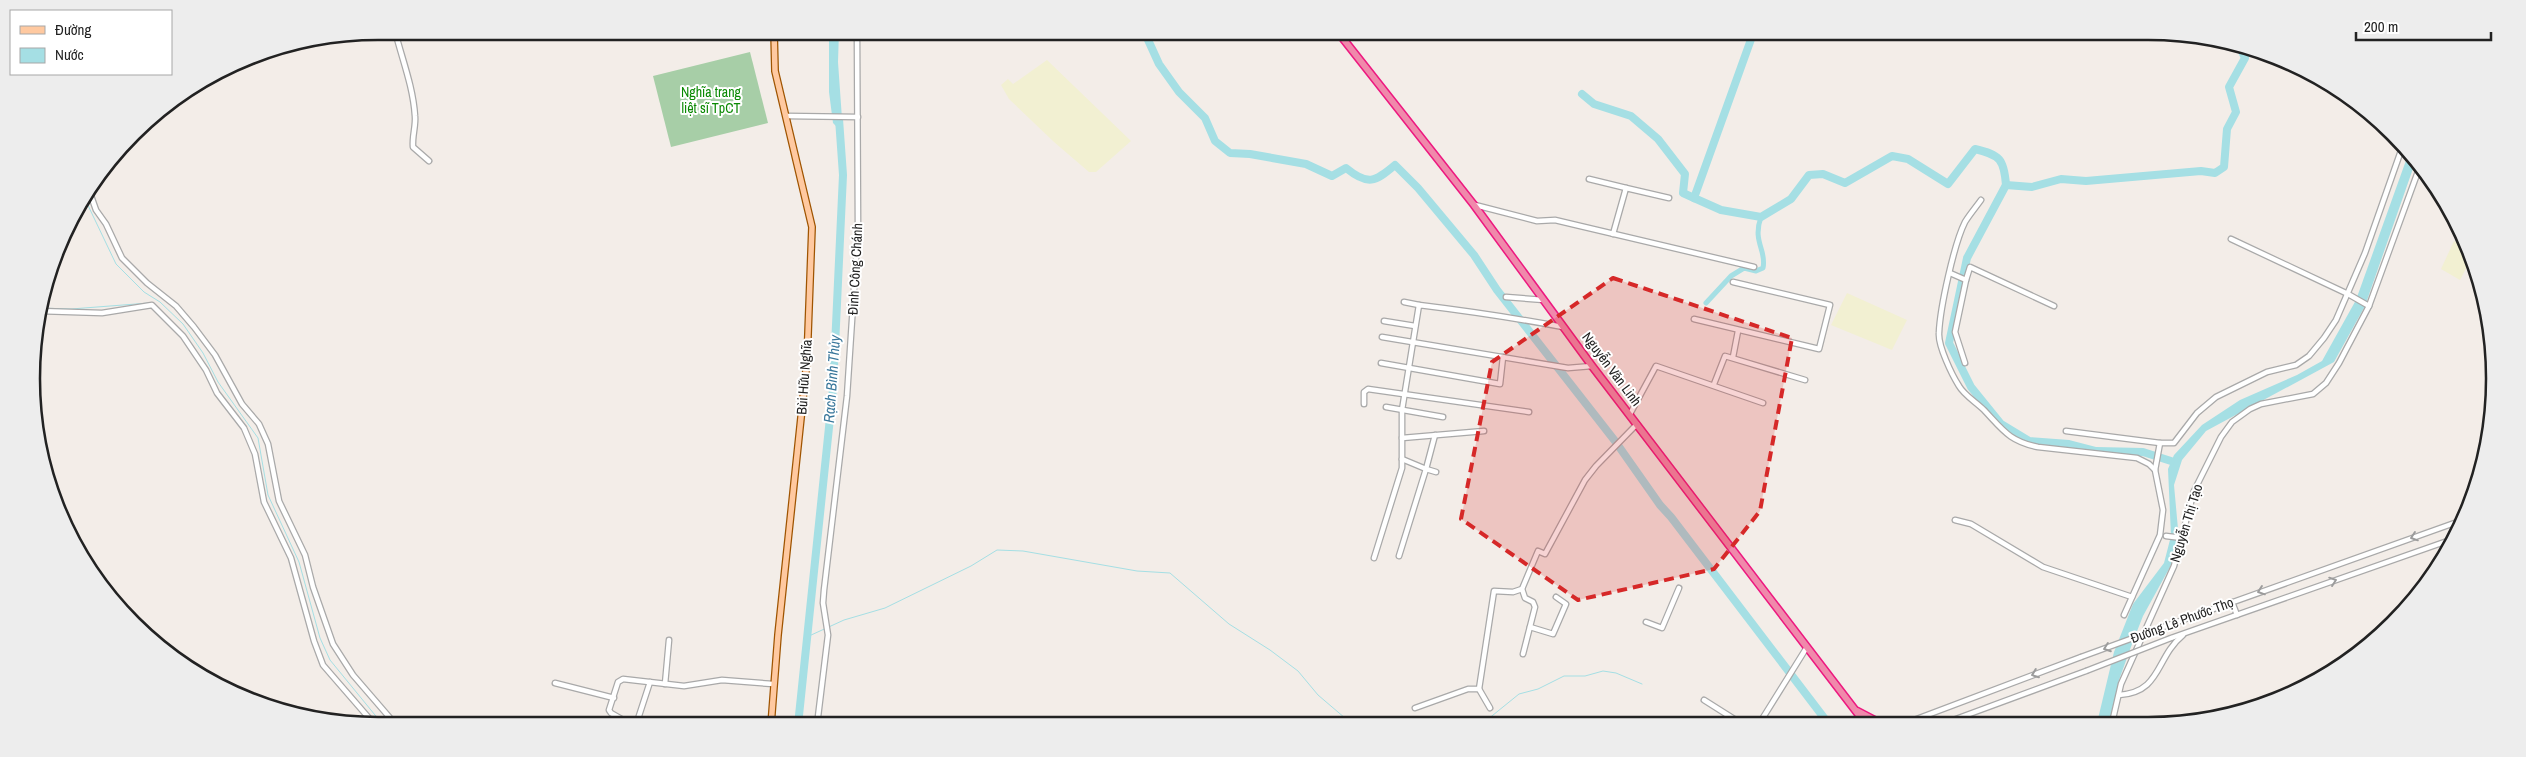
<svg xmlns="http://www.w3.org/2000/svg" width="2526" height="757" font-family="'Archivo Narrow',sans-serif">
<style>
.farmland{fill:#f2f0d2}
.cemetery{fill:#a7cea7}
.water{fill:#a5dfe4}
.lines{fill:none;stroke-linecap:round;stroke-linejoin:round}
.stream{stroke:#a5dfe4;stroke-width:1}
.canal{stroke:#a5dfe4;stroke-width:5}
.river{stroke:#a5dfe4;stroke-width:8}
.minor-casing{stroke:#a9a9a9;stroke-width:7}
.major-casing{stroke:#9f5400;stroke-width:8}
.highway-casing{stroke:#ed1980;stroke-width:9}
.minor{stroke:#fff;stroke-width:4.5}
.major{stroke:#ffc9a0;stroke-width:5.5}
.highway{stroke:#f089ab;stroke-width:6}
.minor-bridge-casing{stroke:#a9a9a9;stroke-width:7;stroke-linecap:butt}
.minor-bridge{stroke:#fff;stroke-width:4.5}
.oneway{stroke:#9c9c9c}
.marked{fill:#d62828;fill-opacity:0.2;stroke:#d62828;stroke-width:4;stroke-dasharray:10 6;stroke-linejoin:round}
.labels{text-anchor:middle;stroke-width:4;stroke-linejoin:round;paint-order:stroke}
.park-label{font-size:14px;fill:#098902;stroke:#fff}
.street-label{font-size:14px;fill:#222;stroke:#fff}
.water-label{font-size:15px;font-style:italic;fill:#39779b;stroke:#fff}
.rim{fill:none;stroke:#222;stroke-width:2.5}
</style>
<rect width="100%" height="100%" fill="#f3ede8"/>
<g class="farmland">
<polygon points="1047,60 1131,141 1096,172 1089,172 1054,142 1009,99 1001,85 1008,79 1013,84"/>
<polygon points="2454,241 2470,250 2472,257 2460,280 2441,269"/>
<polygon points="1847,293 1907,320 1892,350 1831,325"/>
</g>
<polygon class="cemetery" points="750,52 768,123 671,147 653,76"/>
<g class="water">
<polygon points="829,31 839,31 838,62 843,133 833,123 829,92"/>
<polygon points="2409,152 2416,160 2365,306 2334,362 2206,431 2182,460 2174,485 2179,540 2170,567 2143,616 2132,644 2119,680 2109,723 2097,723 2114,652 2133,604 2164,563 2171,536 2168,469 2174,455 2202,425 2240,400 2297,375 2322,361 2356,300"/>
</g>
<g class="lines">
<g class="stream">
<polyline points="84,197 116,264 144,292 160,302 183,324 203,353 218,382 258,438 268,495 299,562 320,638 330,660 384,726"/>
<polyline points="40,308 71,309 149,303"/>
<polyline points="809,636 844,620 885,608 971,566 997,550 1023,551 1137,571 1170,573 1229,624 1270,650 1298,671 1318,695 1352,724"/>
<polyline points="1482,724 1519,694 1538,689 1564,676 1585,676 1603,671 1616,673 1642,684"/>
</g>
<path class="canal" d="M1706 303 1731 276 1744 268 1756 271 1763 268C1767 250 1752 242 1761 217"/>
<g class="river">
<path d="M1144 31 1159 64 1179 92 1205 118 1215 141 1230 153 1250 154 1306 164 1332 176 1346 168C1368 186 1375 182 1395 165L1418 188 1474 255 1497 290 1615 441 1660 505 1671 517 1828 723"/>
<path d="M1754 31 1694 198 1721 210 1761 217 1791 199 1809 175 1823 174 1845 183 1892 156 1908 159 1948 184 1975 149C2000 155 2004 159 2006 185"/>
<polyline points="1582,94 1594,104 1631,116 1658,139 1685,174 1683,193 1694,198"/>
<polyline points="2171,461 2143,452 2096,451 2069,444 2029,441 2001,424 1971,387 1949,343 1967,258 2006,185 2032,187 2061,179 2086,181 2201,171 2215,173 2224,167 2227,129 2236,112 2229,87 2245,58 2239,45"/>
<polyline points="798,725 833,389 843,175 839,119"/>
</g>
<g class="minor-casing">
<g id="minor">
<path d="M395 31C402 59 413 86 415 116 416 126 412 136 413 147L429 161"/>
<polyline points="787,116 858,117"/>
<polyline points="1589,179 1626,188"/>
<polyline points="89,190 96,210 106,224 122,258 147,283 176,306 194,327 215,355 242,404 259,424 268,444 279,501 305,555 313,587 333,644 353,675 397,726"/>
<path d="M1981 200C1976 207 1970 214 1965 222 1954 244 1940 308 1939 333 1938 346 1952 375 1959 386 1964 395 1976 402 1984 410 2003 430 2009 441 2038 447L2137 458 2149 464 2155 470"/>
<polyline points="1475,205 1537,221 1555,220 1576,225 1754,267"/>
<polyline points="1613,234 1626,188 1669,198"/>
<polyline points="2231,239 2348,294 2369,306"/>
<polyline points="1950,273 1966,280 1970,267 2054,306"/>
<polyline points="1506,297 1544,300"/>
<polyline points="1404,302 1419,305"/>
<polyline points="39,311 102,313 152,305 183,336 206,370 217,393 244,428 255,454 264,502 291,558 314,641 323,665 375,725"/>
<polyline points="1694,319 1819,349 1830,305 1733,282"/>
<polyline points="1384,321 1415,326"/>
<polyline points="1382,337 1568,368 1592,366"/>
<polyline points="1733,357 1738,331"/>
<polyline points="1381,363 1500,384 1503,357"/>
<polyline points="1965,363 1955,332 1966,280"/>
<polyline points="1714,384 1725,356 1805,380"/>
<polyline points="1364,404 1364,392 1368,389 1529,412"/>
<polyline points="1386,407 1443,417"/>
<polyline points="1630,414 1656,366 1763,403"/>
<polyline points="2066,431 2160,443"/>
<polyline points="1435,435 1426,469 1436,472"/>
<polyline points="1402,438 1484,431"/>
<polyline points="1955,520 1971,524 2043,567 2132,597"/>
<polyline points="2166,536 2182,538"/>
<polyline points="1399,556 1426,469 1402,459"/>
<path d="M1374 558 1402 468V410L1419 305C1468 311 1515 318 1563 327"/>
<polyline points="1522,589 1525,598 1533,602 1535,607 1523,654"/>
<polyline points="2232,602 2237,615"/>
<polyline points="2124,615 2160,535 2163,510 2155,470 2160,443 2174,443 2197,413 2216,397 2267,372 2296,365 2309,356 2324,338 2336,320 2365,253 2403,145"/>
<polyline points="1646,622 1662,628 1679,588"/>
<polyline points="2166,626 2460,521"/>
<polyline points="1530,627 1553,634 1566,604 1556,597"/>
<polyline points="2171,638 2453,539"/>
<polyline points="555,683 614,698"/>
<polyline points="665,684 669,640"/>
<polyline points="1479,689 1490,708"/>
<path d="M2119 695C2162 692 2155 658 2183 635"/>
<polyline points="1704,700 1742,724"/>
<polyline points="1415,708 1468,689 1479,689 1494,591 1513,592 1522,589 1538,551 1545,554 1585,480 1596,466 1637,424"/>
<polyline points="1906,723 2081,657"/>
<polyline points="1945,723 2086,671"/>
<polyline points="2112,723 2121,684 2174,566 2194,491 2221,437 2232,422 2250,409 2261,404 2313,394 2326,383 2339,363 2369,306 2420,166"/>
<polyline points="1759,724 1807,647"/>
<polyline points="632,725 611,713 609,710 618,682 623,679 684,686 722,680 773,684"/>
<polyline points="636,725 650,682"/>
<polyline points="817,725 828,635 823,603 824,590 847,396 858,229 857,31"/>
</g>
</g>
<g class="major-casing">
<polyline id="major" points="771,725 778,635 807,361 812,227 775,71 774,31"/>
</g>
<g class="highway-casing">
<g id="highway">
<polyline points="1337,31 1474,205 1592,366 1865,723"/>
<polyline points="1857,711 1880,723"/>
</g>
</g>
<use href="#minor" class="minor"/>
<use href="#major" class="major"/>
<use href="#highway" class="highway"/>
<g class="minor-bridge-casing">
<g id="minor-bridge">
<polyline points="2081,657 2166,626"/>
<polyline points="2086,671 2171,638"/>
</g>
</g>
<use href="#minor-bridge" class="minor-bridge"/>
</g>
<defs><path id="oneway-chevron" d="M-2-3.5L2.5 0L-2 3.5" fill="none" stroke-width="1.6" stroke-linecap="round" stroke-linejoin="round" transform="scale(1.25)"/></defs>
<g class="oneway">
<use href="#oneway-chevron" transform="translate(2414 537) rotate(161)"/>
<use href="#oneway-chevron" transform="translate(2333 581) rotate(-19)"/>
<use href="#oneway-chevron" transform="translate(2261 591) rotate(161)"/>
<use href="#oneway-chevron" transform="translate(2107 648) rotate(160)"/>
<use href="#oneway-chevron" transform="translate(2035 674) rotate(159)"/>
</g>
<path class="marked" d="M1613 278 1792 338 1760 511 1714 569 1578 600 1461 519 1492 362Z"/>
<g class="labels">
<g class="park-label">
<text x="711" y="97">Nghĩa trang<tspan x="711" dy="16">liệt sĩ TpCT</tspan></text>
</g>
<g class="street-label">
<text transform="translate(855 269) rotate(-87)" y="5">Đinh Công Chánh</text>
<text transform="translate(1612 369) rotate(53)" y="5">Nguyễn Văn Linh</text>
<text transform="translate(804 377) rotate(-86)" y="5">Bùi Hữu Nghĩa</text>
<text transform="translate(2186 523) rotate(-73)" y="5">Nguyễn Thị Tạo</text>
<text transform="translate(2182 620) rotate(-20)" y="5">Đường Lê Phước Thọ</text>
</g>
<g class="water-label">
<text transform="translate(832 379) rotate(-86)" y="5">Rạch Bình Thủy</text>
</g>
</g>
<path d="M0 0H2526V757H0ZM378 40H2148A338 338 0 0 1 2486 378V379A338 338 0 0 1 2148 717H378A338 338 0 0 1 40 379V378A338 338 0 0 1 378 40Z" fill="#ededed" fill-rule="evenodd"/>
<path class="rim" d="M378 40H2148A338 338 0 0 1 2486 378V379A338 338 0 0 1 2148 717H378A338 338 0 0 1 40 379V378A338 338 0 0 1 378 40Z"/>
<rect x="10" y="10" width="162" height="65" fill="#ffffff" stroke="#a7a7a7"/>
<rect x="20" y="26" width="25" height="8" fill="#ffc9a0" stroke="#a7a7a7"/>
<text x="55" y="35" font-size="15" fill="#222222">Đường</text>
<rect x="20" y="48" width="25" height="15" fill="#a5dfe4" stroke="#a7a7a7"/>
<text x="55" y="60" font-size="15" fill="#222222">Nước</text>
<path d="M2356 32v8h135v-8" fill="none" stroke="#222222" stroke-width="2.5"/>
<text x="2364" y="32" font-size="15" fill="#222222" stroke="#ffffff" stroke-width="4" paint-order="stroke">200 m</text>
</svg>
